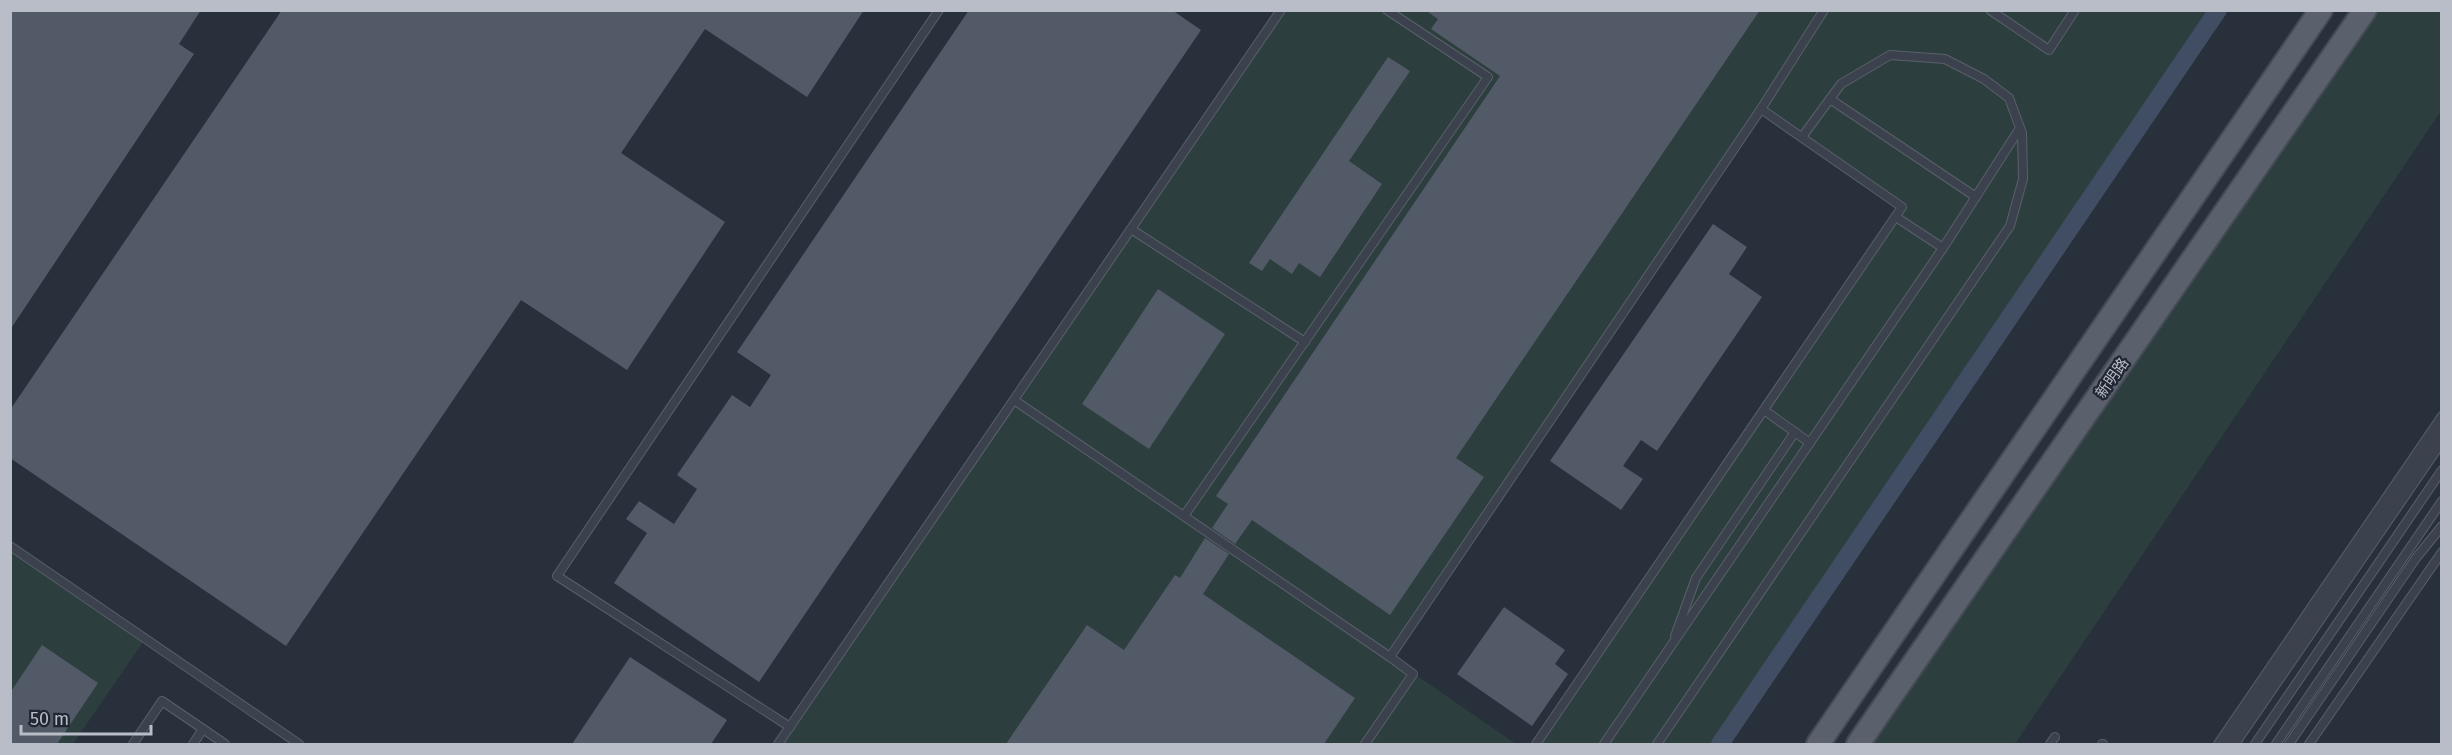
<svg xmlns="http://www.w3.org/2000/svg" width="2452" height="755" font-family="'Fira Sans','Noto Sans SC',sans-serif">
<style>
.green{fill:#2d3e3f}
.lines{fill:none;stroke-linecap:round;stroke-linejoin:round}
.canal{stroke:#404d63;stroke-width:18}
.building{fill:#525a67}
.lane-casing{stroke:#59606a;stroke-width:10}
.primary-casing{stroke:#454b56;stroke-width:26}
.lane{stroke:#3c424d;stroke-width:8}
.primary{stroke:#5a616c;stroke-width:22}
.labels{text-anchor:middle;stroke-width:4.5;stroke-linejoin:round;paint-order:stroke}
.street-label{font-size:15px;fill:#b8bdc7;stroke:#202732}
</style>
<rect width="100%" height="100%" fill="#28303c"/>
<g class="green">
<polygon points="1281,11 2218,11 1720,744 1536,744 1902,208 1761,109 1390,657 1516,744 778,744"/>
<polygon points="2366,11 2441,11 2441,111 2015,744 1862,744"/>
<polygon points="10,546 145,639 73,744 11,744"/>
</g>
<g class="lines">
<polyline class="canal" points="1720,744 2218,10"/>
</g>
<g class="building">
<polygon points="10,10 201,10 179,44 194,54 10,330"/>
<polygon points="282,10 864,10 807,97 705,29 621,153 725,222 627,370 521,300 286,646 10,458 10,410"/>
<polygon points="969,10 1172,10 1201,30 759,682 614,583 647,533 626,519 639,501 674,524 697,489 677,475 732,395 750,407 771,375 737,352"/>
<polygon points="1425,10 1760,10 1456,458 1484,477 1390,615 1252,520 1235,544 1212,528 1228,504 1216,496 1500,76 1431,29 1438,19"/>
<polygon points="1388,57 1410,71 1349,161 1382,184 1320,277 1299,263 1292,274 1270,259 1262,271 1249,263"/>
<polygon points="1713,224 1747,247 1729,274 1762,297 1657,451 1641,440 1623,466 1643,479 1621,510 1550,461"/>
<polygon points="1158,289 1225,334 1149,449 1082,404"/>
<polygon points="1205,538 1229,554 1203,594 1355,698 1324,744 1006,744 1087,625 1124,650 1175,575 1180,578"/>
<polygon points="1504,607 1565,650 1555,664 1568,674 1532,726 1457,674"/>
<polygon points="42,645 98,683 57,744 10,744 10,693"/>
<polygon points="630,657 727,720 711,744 572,744"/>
</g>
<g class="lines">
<g class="lane-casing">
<g id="lane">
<polyline points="1990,10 2049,50 2075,10"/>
<polyline points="1830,99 1976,197"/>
<polyline points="1761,109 1824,10"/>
<polyline points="1131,229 1305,342"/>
<polyline points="1943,248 2020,128"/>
<polyline points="1014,400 1390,657 1761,109 1902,207 1536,744"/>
<polyline points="1764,410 1810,443"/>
<polyline points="1184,516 1488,77 1387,10"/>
<polyline points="10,546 299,744"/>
<polyline points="1675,636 1696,578 1795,432"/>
<polyline points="790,727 557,576 939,10"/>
<polyline points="133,744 162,701 225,744"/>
<polyline points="193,744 203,729"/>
<polyline points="778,744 1281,10"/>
<polyline points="1365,744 1413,674 1390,657"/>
<polyline points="1604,744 1943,248 1896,217"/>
<polyline points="1657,744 2010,226 2023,179 2022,133 2009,98 1984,79 1945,59 1890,55 1841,84 1802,137"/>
<polyline points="2050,744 2055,737"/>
<polyline points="2102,744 2103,744"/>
<polyline points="2218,744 2442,416"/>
<polyline points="2227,744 2442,429"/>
<polyline points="2235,744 2442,442"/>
<polyline points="2255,744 2442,470"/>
<polyline points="2276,744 2442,501"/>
<polyline points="2289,744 2416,558 2442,526"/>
<polyline points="2309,744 2442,552"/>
</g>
</g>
<g class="primary-casing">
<g id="primary">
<polyline points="1818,744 2321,10"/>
<polyline points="1858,744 2365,10"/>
</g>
</g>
<use href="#lane" class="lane"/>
<use href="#primary" class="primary"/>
</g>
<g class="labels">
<g class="street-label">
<text transform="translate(2112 378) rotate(-55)" y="5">新明路</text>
</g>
</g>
<rect width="2452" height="755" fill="none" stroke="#b8bdc7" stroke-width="24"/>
<path d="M21 725v9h130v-9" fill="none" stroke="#b8bdc7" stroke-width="3"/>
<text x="30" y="725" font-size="18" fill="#b8bdc7" stroke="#202732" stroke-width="4.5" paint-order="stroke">50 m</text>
</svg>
